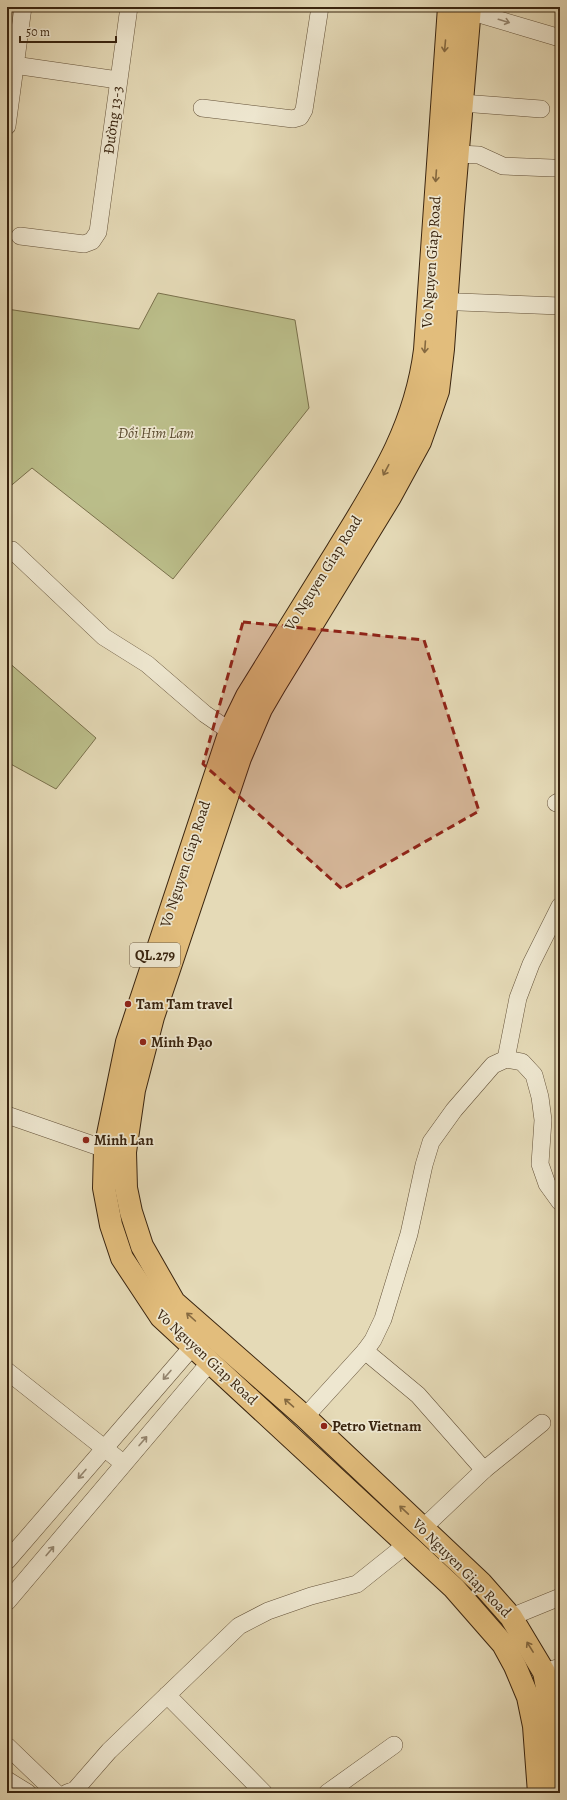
<svg xmlns="http://www.w3.org/2000/svg" width="567" height="1800" font-family="Alegreya,serif">
<style>
.green{fill:#bbbe8a;stroke:#7a714c}
.lines{fill:none;stroke-linecap:round;stroke-linejoin:round}
.minor-casing{stroke:#645239;stroke-width:18}
.highway-casing{stroke:#39240f;stroke-width:24}
.minor{stroke:#eee7d0;stroke-width:17}
.highway{stroke:#e2bd7c;stroke-width:22}
.oneway{stroke:#948670}
.oneway2{stroke:#856940}
.marked{fill:#8f2418;fill-opacity:0.2;stroke:#8f2418;stroke-width:3;stroke-dasharray:8 5;stroke-linejoin:round}
.poi-dot{fill:#8f2418;stroke:#eee7d0;stroke-width:1.5}
.labels{text-anchor:middle;stroke-width:3.5;stroke-linejoin:round;paint-order:stroke}
.shield{fill:#eee7d0;stroke:#6f5e49;stroke-width:1}
.shield-label{font-size:14px;font-weight:bold;fill:#39240f}
.street-label{font-size:15px;fill:#39240f;stroke:#eee7d0}
.park-label{font-size:15px;font-style:italic;fill:#5a4a2e;stroke:#eee7d0}
.poi-label{font-size:15px;font-weight:bold;fill:#39240f;stroke:#eee7d0;text-anchor:start}
</style>
<rect width="100%" height="100%" fill="#e5dab7"/>
<filter id="stains"><feTurbulence type="fractalNoise" baseFrequency=".005" numOctaves="4"/><feColorMatrix values="0 0 0 0 .2 0 0 0 0 .09 0 0 0 0 .02 0 0 0 .5 -.17"/></filter>
<radialGradient id="worn" r=".72"><stop offset=".6" stop-color="#630" stop-opacity="0"/><stop offset="1" stop-color="#630" stop-opacity=".3"/></radialGradient>
<g class="green">
<polygon points="158,293 295,320 309,408 173,579 32,468 7,489 7,309 139,329"/>
<polygon points="7,661 96,738 56,789 7,762"/>
</g>
<g class="lines">
<g class="minor-casing">
<g id="minor">
<polyline points="459,8 560,38"/>
<polyline points="7,64 118,80"/>
<polyline points="462,103 541,109"/>
<polyline points="202,108 293,119 300,117 304,110 320,7"/>
<polyline points="7,126 23,7"/>
<polyline points="458,154 479,155 503,166 552,168"/>
<polyline points="20,236 84,244 92,241 98,232 129,7"/>
<polyline points="434,301 560,306"/>
<polyline points="12,550 104,637 147,664 205,714 240,738"/>
<polyline points="556,803 560,801"/>
<polyline points="506,1059 518,998 531,964 560,906"/>
<polyline points="7,1115 105,1149 117,1151"/>
<polyline points="365,1351 418,1395 484,1470"/>
<polyline points="7,1371 123,1463"/>
<polyline points="305,1417 365,1351 373,1340 383,1319 409,1234 424,1165 431,1142 454,1110 493,1065 506,1059 522,1062 534,1075 540,1097 543,1120 540,1164 547,1184 560,1202"/>
<polyline points="423,1528 484,1470 542,1423"/>
<polyline points="7,1561 193,1346"/>
<polyline points="7,1602 211,1361"/>
<polyline points="511,1617 560,1597"/>
<polyline points="544,1672 560,1667"/>
<polyline points="167,1695 264,1793"/>
<polyline points="7,1746 56,1793"/>
<polyline points="7,1780 28,1793"/>
<polyline points="67,1793 75,1790 109,1751 239,1626 268,1611 311,1596 357,1584 407,1544"/>
<polyline points="327,1793 394,1745"/>
</g>
</g>
<g class="highway-casing">
<g id="highway">
<path d="M449 7 425 350C415 429 378 484 337 551 307 599 277 647 247 696L230 731 127 1042 105 1149 104 1188 111 1225 122 1258 161 1317 454 1588 503 1644 515 1666 528 1697 534 1726 539 1793"/>
<polyline points="470,7 453,208 443,349 438,391 420,442 390,497 275,685 261,709 240,758 153,1017 134,1090 125,1152 126,1188 131,1212 142,1246 174,1302 305,1417 481,1583 511,1617 544,1672 549,1698 557,1793"/>
</g>
</g>
<use href="#minor" class="minor"/>
<use href="#highway" class="highway"/>
</g>
<defs><path id="oneway-shaft" d="M-6 0H5M1.5-3L5.5 0L1.5 3" fill="none" stroke-width="1.6" stroke-linecap="round" stroke-linejoin="round"/></defs>
<g class="oneway">
<use href="#oneway-shaft" transform="translate(504 21) rotate(17)"/>
<use href="#oneway-shaft" transform="translate(167 1375) rotate(131)"/>
<use href="#oneway-shaft" transform="translate(143 1441) rotate(-49)"/>
<use href="#oneway-shaft" transform="translate(82 1474) rotate(131)"/>
<use href="#oneway-shaft" transform="translate(50 1551) rotate(-50)"/>
</g>
<g class="oneway2">
<use href="#oneway-shaft" transform="translate(445 46) rotate(95)"/>
<use href="#oneway-shaft" transform="translate(436 176) rotate(94)"/>
<use href="#oneway-shaft" transform="translate(425 347) rotate(94)"/>
<use href="#oneway-shaft" transform="translate(386 470) rotate(118)"/>
<use href="#oneway-shaft" transform="translate(191 1317) rotate(-138)"/>
<use href="#oneway-shaft" transform="translate(289 1403) rotate(-139)"/>
<use href="#oneway-shaft" transform="translate(404 1510) rotate(-137)"/>
<use href="#oneway-shaft" transform="translate(530 1647) rotate(-122)"/>
</g>
<path class="marked" d="M243 622 424 640 479 811 342 889 203 764Z"/>
<g class="poi-dot">
<circle cx="128" cy="1004" r="4"/>
<circle cx="143" cy="1042" r="4"/>
<circle cx="86" cy="1140" r="4"/>
<circle cx="324" cy="1426" r="4"/>
</g>
<g class="labels">
<rect class="shield" x="130" y="943" width="50" height="24" rx="3"/>
<g class="shield-label">
<text x="155" y="960">QL.279</text>
</g>
<g class="street-label">
<text transform="translate(113 120) rotate(-82)" y="5">Đường 13-3</text>
<text transform="translate(431 262) rotate(-86)" y="5">Vo Nguyen Giap Road</text>
<text transform="translate(323 573) rotate(-58)" y="5">Vo Nguyen Giap Road</text>
<text transform="translate(185 864) rotate(-72)" y="5">Vo Nguyen Giap Road</text>
<text transform="translate(207 1357) rotate(43)" y="5">Vo Nguyen Giap Road</text>
<text transform="translate(462 1568) rotate(45)" y="5">Vo Nguyen Giap Road</text>
</g>
<g class="park-label">
<text x="156" y="438">Đồi Him Lam</text>
</g>
<g class="poi-label">
<text x="136" y="1009">Tam Tam travel</text>
<text x="151" y="1047">Minh Đạo</text>
<text x="94" y="1145">Minh Lan</text>
<text x="332" y="1431">Petro Vietnam</text>
</g>
</g>
<rect width="567" height="1800" fill="none" stroke="#e5dab7" stroke-width="24"/>
<rect x="8" y="8" width="551" height="1784" fill="none" stroke="#39240f" stroke-width="2"/>
<rect x="12" y="12" width="543" height="1776" fill="none" stroke="#39240f"/>
<path d="M20 36v6h96v-6" fill="none" stroke="#39240f" stroke-width="2"/>
<text x="26" y="36" font-size="12" fill="#39240f" stroke="#eee7d0" stroke-width="3" paint-order="stroke">50 m</text>
<rect width="100%" height="100%" filter="url(#stains)"/>
<rect width="100%" height="100%" fill="url(#worn)"/>
</svg>
